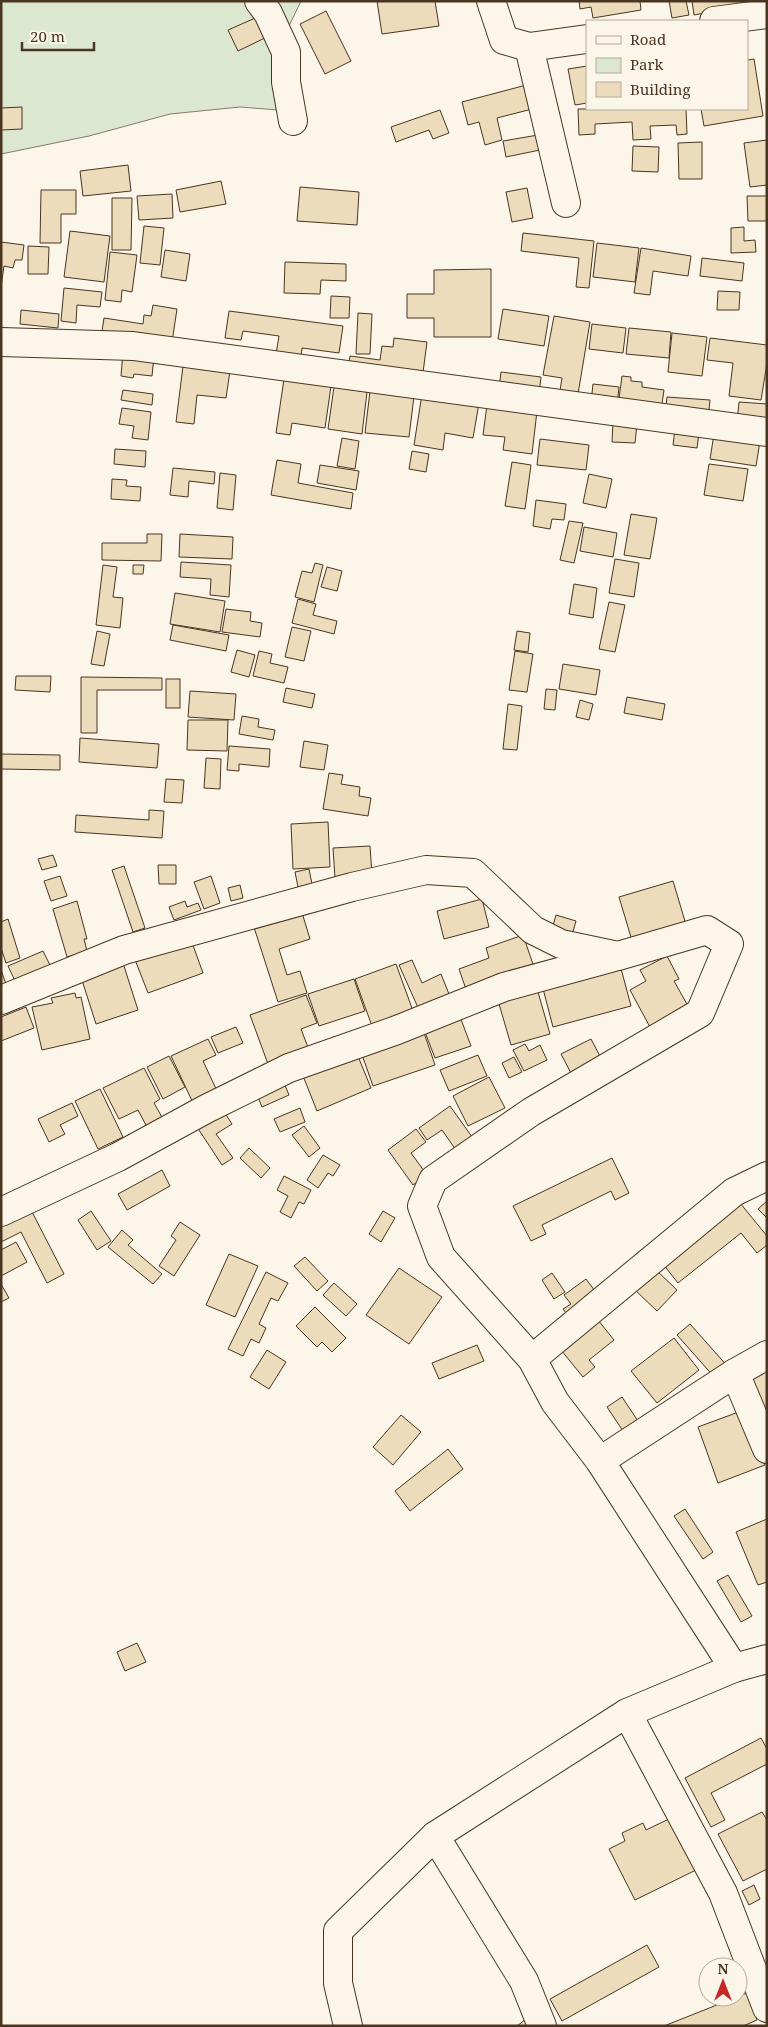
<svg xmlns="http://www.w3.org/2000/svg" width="768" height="2027" font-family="'Noto Serif',serif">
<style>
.green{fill:#dce7d0;stroke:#887966}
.building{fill:#ecdcbc;stroke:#4a3520}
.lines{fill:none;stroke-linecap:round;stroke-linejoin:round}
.minor-casing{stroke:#4a3520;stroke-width:30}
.minor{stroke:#fbf6e9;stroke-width:28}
</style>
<rect width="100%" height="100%" fill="#fbf6e9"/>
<polygon class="green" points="1,1 301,1 289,26 278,110 240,107 170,114 89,136 1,154"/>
<g class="building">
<polygon points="377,1 435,1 439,26 382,34"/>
<polygon points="579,1 640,1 641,10 593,18 591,7 580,9"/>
<polygon points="669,1 686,1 689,15 672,18"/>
<polygon points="692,1 741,1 742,6 694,15"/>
<polygon points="326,11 351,61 325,74 300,24"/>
<polygon points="262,15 271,35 238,51 228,30"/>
<polygon points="754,59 763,116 704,126 701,109 747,109 747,60"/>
<polygon points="587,66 587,103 575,105 568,69"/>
<polygon points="534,83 540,107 497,118 502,140 485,145 479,122 468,125 462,102"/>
<polygon points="22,107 22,129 1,130 1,108"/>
<polygon points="578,109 686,109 687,134 677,135 676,125 650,126 651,139 633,140 632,122 595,124 595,134 579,135"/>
<polygon points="440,110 449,133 433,139 429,130 396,142 391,127"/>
<polygon points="538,135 540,150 506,157 503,141"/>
<polygon points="767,140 767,185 750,187 744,143"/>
<polygon points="702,142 702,179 679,179 678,143"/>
<polygon points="633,146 659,147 658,172 632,171"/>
<polygon points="128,165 131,191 83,196 80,171"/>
<polygon points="221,181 226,204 180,212 176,190"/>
<polygon points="300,187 359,192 357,225 297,221"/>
<polygon points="527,188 533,218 512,222 506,192"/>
<polygon points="41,190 76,190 76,214 61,214 61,243 40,243"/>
<polygon points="172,194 173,218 139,220 137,196"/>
<polygon points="747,196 767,196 767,221 748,221"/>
<polygon points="112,198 132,198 131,250 112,250"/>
<polygon points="144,226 164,228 160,265 140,263"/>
<polygon points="744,227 744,241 755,240 756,252 731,253 731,228"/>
<polygon points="70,231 110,236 104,282 64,277"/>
<polygon points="523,233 594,241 589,288 576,287 579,258 521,251"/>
<polygon points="1,242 24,245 22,260 15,260 13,268 4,266 1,287"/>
<polygon points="597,243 639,248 635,282 593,277"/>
<polygon points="28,246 49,247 48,274 28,274"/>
<polygon points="641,248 691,256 688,276 653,271 650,295 634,293"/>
<polygon points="165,250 190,254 186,281 161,277"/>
<polygon points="110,252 137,255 132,292 122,290 121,302 105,300"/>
<polygon points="702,258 744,263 742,281 700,276"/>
<polygon points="285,262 346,264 346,281 321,280 320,294 284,293"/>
<polygon points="491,269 491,337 434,337 434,318 407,318 407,294 434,294 434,270"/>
<polygon points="64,288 102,292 100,307 77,305 76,323 61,321"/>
<polygon points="718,291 740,292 739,310 717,310"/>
<polygon points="331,296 350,297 349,318 330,318"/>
<polygon points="153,305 177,309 172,342 102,331 104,318 143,324 144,315 151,316"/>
<polygon points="503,309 549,316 544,346 498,339"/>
<polygon points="21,310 59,314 58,328 20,324"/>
<polygon points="229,311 343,326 339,353 302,348 300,363 275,360 279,336 243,331 241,340 225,338"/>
<polygon points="358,313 372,314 370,354 356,354"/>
<polygon points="554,316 590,322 577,400 559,397 562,378 543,375"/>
<polygon points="592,324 626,328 623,353 589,349"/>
<polygon points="629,328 671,332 669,358 626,354"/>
<polygon points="672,333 707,337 702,376 668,372"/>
<polygon points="394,338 427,342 422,380 348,370 350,356 380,360 382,346 393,347"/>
<polygon points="710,338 767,345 767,363 761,400 729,396 733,363 707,360"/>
<polygon points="123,352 154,356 152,376 134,374 133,378 121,376"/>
<polygon points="183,366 230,371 226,398 197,395 194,424 176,422"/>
<polygon points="501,372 541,377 539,394 499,389"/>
<polygon points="622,376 631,377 631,381 642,382 642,387 664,390 661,411 618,406"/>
<polygon points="284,379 331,386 325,428 292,423 290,435 276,433"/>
<polygon points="593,384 619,387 617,406 591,402"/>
<polygon points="334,387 367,392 362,434 328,429"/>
<polygon points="123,390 153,394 152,405 121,400"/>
<polygon points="370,391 414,396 409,437 365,433"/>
<polygon points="422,394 479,403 473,438 445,433 443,450 414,445"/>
<polygon points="667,397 710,400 708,419 665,415"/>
<polygon points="739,402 767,404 767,425 737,423"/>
<polygon points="487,405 537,411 532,454 503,450 505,437 483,435"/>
<polygon points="122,408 151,412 148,440 132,438 134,426 119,424"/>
<polygon points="613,422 637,424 635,443 612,442"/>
<polygon points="675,429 699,432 697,448 673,445"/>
<polygon points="714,434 760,441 756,466 710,459"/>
<polygon points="342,438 359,441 355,469 337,466"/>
<polygon points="540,439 589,445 586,470 537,465"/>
<polygon points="115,449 146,451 145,467 114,464"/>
<polygon points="412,451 429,454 426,472 409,469"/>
<polygon points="277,460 301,464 298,483 353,493 351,509 271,495"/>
<polygon points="512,462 531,465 525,509 505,506"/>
<polygon points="709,464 748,469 743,501 704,495"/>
<polygon points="320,465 359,471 356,490 317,483"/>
<polygon points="173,468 215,472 214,484 189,481 188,497 170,495"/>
<polygon points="220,473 236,475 233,510 217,508"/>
<polygon points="589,474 612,479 606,508 583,503"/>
<polygon points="112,479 127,480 126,486 141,487 140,501 111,499"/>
<polygon points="536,500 566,504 564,520 552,519 550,529 533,526"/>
<polygon points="631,514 657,518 650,559 624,555"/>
<polygon points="569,521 583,523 574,563 560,560"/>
<polygon points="584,527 617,533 613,557 580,551"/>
<polygon points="147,534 162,534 161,561 102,560 102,543 147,543"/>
<polygon points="180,534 233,537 232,559 179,557"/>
<polygon points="615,559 639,563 634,597 609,593"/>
<polygon points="181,562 231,565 229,597 210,595 211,579 180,577"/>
<polygon points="315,563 323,565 314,602 295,597 302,571 312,573"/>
<polygon points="103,565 117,567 113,597 123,598 120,628 96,625"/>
<polygon points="133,565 144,565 143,574 133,574"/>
<polygon points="327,567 342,571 337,591 321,587"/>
<polygon points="574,584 597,588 593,618 569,614"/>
<polygon points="175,593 225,601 220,632 170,624"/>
<polygon points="298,599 316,604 313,615 337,621 334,634 292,623"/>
<polygon points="609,602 625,605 615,652 599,649"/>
<polygon points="226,609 251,612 250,621 262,623 260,637 222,632"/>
<polygon points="173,625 229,635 226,651 170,640"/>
<polygon points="292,627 311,631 304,661 285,657"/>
<polygon points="97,631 110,634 104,666 91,664"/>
<polygon points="517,631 530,633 528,652 514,650"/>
<polygon points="237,650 255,655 249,677 231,672"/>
<polygon points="259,651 272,654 270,663 288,667 284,683 253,676"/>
<polygon points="515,651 533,654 527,692 509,690"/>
<polygon points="563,664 600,670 596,695 559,689"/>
<polygon points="16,676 51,676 50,692 15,690"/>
<polygon points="81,677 162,678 162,690 97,690 97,733 81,733"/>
<rect x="166" y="679" width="14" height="29"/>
<polygon points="286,688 315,694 312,708 283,702"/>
<polygon points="546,689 557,690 555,710 544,709"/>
<polygon points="190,691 236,694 234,720 188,717"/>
<polygon points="627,697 665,704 662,720 624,713"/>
<polygon points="580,700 593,704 589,720 576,717"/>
<polygon points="508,704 522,706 517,750 503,749"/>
<polygon points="242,716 259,719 258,727 275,730 273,740 239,734"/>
<polygon points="188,720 228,720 227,751 187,750"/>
<polygon points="80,738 159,744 157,768 79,762"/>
<polygon points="304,741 328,745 324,770 300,767"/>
<polygon points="229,746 270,749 269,767 239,764 239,771 227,770"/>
<polygon points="1,754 60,755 60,770 1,769"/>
<polygon points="206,758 221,759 220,789 204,788"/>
<polygon points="329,773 343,775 341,784 360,787 359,796 371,798 368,816 323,809"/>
<polygon points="166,779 184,780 182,803 164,802"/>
<polygon points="149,810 164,811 162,838 75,832 76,815 149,820"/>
<polygon points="328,822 330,867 293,869 291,824"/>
<polygon points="370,846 372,875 335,878 333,848"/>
<polygon points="53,855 57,866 42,870 38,859"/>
<polygon points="158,865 176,865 176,884 159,884"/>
<polygon points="124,866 145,928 133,932 112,870"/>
<polygon points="309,869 312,884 298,887 295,872"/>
<polygon points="60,876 67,896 51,901 44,881"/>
<polygon points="211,876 220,903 204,909 194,882"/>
<polygon points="673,881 687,928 633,944 619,897"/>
<polygon points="240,885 243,898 231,901 228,888"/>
<polygon points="482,899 489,927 444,939 437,911"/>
<polygon points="77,901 87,939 84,939 87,951 67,957 53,909"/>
<polygon points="185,901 187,907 198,903 201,910 174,920 169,907"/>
<polygon points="300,906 310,939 279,949 287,975 300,971 307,993 278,1002 252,921"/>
<polygon points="556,915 576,921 572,935 552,929"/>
<polygon points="8,919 20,958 6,963 1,948 1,922"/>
<polygon points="523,935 535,970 468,995 459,969 489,958 486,948"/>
<polygon points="190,937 203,973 148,993 134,957"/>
<polygon points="43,951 51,967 16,983 8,966"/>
<polygon points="667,956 679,979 674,981 688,1006 650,1027 630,990 646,981 640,970"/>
<polygon points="412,960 422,983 441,974 451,999 420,1012 399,965"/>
<polygon points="619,961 631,1006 553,1027 541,981"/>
<polygon points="123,963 138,1010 96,1024 81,977"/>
<polygon points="396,964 413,1011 372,1026 355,979"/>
<polygon points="1,970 7,987 1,989"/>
<polygon points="354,979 365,1011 319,1026 308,994"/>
<polygon points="536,985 550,1034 511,1045 497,997"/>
<polygon points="75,993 76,998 81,997 90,1039 42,1050 32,1007 53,1003 51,998"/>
<polygon points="306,995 317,1023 301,1029 309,1050 268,1064 250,1015"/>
<polygon points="26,1007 34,1028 1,1041 1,1017"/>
<polygon points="459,1014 471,1046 435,1058 423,1027"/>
<polygon points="236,1027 243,1043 218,1053 211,1037"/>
<polygon points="422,1027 435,1065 373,1086 360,1049"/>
<polygon points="208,1039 216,1055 203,1061 218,1093 194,1105 171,1056"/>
<polygon points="591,1039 603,1062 573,1077 561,1054"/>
<polygon points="525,1044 529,1051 540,1045 547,1060 524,1071 513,1050"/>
<polygon points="355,1049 371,1088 317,1111 301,1071"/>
<polygon points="478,1055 487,1076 449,1091 440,1070"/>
<polygon points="169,1056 185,1087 163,1099 147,1067"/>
<polygon points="514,1057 522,1072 509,1078 502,1063"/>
<polygon points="144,1068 160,1099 154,1103 163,1119 147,1127 138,1110 119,1119 103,1088"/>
<polygon points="489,1077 505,1108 468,1126 453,1096"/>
<polygon points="282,1078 289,1095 262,1107 255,1090"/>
<polygon points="100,1089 123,1137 98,1149 75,1101"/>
<polygon points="72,1103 78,1116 60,1125 65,1134 49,1142 38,1119"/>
<polygon points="450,1106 475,1141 458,1153 442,1130 427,1140 419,1128"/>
<polygon points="221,1107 232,1124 216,1134 233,1158 222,1165 195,1124"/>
<polygon points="300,1108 305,1122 280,1132 274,1119"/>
<polygon points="304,1126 320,1148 309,1157 292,1135"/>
<polygon points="416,1129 426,1142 411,1153 427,1175 413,1185 388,1150"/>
<polygon points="249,1148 270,1168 261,1178 240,1158"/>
<polygon points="323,1155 340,1165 333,1176 328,1173 318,1188 307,1180"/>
<polygon points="612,1158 629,1193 615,1200 611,1191 542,1225 546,1234 531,1241 513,1206"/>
<polygon points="162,1170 170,1186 127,1210 118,1194"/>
<polygon points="284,1176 311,1190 304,1204 299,1202 291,1218 280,1212 288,1196 277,1190"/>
<polygon points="767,1201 767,1218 758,1209"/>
<polygon points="740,1203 767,1236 767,1245 757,1253 741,1233 678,1283 663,1264"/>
<polygon points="30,1208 64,1274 47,1283 21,1232 1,1242 1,1223"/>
<polygon points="91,1211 111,1241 97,1250 78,1220"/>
<polygon points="383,1211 395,1218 381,1242 369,1234"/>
<polygon points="180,1222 200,1235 174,1276 159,1266 176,1240 171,1236"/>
<polygon points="122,1230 133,1240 128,1245 162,1274 153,1284 108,1247"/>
<polygon points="16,1242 27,1262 1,1276 1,1250"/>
<polygon points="229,1254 258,1266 235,1317 206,1305"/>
<polygon points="305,1257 328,1281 317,1291 294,1266"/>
<polygon points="399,1268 442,1297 409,1344 366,1315"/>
<polygon points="654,1268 677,1290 657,1311 634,1289"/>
<polygon points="266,1272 288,1283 278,1301 271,1298 259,1324 266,1328 259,1343 251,1339 243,1356 228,1349"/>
<polygon points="552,1273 565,1292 554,1299 542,1280"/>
<polygon points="586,1279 598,1295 568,1316 563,1309 571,1304 564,1295"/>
<polygon points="334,1283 357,1304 346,1316 323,1295"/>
<polygon points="1,1284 9,1298 1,1302"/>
<polygon points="315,1307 346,1338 332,1352 322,1342 317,1347 296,1326"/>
<polygon points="598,1320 614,1340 589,1360 595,1367 583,1377 561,1350"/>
<polygon points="690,1324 729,1368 716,1379 677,1335"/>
<polygon points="674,1338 699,1370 657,1403 631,1371"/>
<polygon points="477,1345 484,1361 439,1379 432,1363"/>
<polygon points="267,1350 286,1362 269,1389 250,1377"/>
<polygon points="767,1370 767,1410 765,1411 749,1378"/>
<polygon points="622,1397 642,1427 627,1437 607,1407"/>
<polygon points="744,1410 765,1465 718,1483 698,1427"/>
<polygon points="401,1415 421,1432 393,1465 373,1447"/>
<polygon points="448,1449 463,1469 410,1511 395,1491"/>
<polygon points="685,1509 713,1552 703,1559 674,1516"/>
<polygon points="767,1519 767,1582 758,1585 736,1532"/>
<polygon points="728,1575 752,1616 741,1622 717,1581"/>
<polygon points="137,1643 146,1662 125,1671 117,1652"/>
<polygon points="761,1738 767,1749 767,1764 711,1793 725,1820 711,1827 685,1778"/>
<polygon points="762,1812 767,1820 767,1869 743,1881 718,1834"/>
<polygon points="671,1818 696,1870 635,1900 609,1849 625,1841 622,1833 643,1823 646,1830"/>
<polygon points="754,1885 760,1899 749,1905 742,1891"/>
<polygon points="647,1945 659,1967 562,2021 550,1999"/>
<polygon points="747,1993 757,2020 743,2026 664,2026"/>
<polygon points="526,2019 532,2026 517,2026"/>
</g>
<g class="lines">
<g class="minor-casing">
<g id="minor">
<polyline points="259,1 268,13 286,52 286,82 293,121"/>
<polyline points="491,1 504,40 529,47 587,39"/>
<polyline points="714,21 767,14"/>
<polyline points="529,47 566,203"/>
<polyline points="1,342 133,346 767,432"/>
<polyline points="1,1000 124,950 352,887 426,870 473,873 533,930 561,944 618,956 707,930 729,944 700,1013 531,1112 433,1180 422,1206 441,1257 532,1359 555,1402 600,1461 734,1668"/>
<polyline points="1,1212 118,1157 206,1109 289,1068 397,1030 504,987 614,957"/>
<polyline points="532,1359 734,1192 767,1176"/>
<polyline points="735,1373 767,1449"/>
<polyline points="600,1461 735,1373 767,1355"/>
<polyline points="627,1713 723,1893 767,2008"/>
<polyline points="435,1836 524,1981 542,2026"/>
<polyline points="348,2026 338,1983 338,1931 435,1836 627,1713 734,1668 767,1659"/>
</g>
</g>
<use href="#minor" class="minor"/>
</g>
<rect width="768" height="2027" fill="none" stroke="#4a3520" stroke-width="5"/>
<rect x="586" y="20" width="162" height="90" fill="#fbf6e9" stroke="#b4a999"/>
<rect x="596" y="36" width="25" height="8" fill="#fbf6e9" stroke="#b4a999"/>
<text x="630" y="45" font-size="15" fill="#4a3520">Road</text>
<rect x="596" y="58" width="25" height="15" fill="#dce7d0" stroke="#b4a999"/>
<text x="630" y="70" font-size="15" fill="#4a3520">Park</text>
<rect x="596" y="82" width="25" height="15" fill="#ecdcbc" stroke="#b4a999"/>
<text x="630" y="95" font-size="15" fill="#4a3520">Building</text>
<g transform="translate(723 1982)"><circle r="24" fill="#fbf6e9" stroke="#b4a999"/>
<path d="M0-4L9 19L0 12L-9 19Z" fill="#c62828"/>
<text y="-8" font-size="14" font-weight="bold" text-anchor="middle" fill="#4a3520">N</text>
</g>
<path d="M22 42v8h72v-8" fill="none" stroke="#4a3520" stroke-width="2.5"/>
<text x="30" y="42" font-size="15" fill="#4a3520" stroke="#fbf6e9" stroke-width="4" paint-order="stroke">20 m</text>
</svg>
